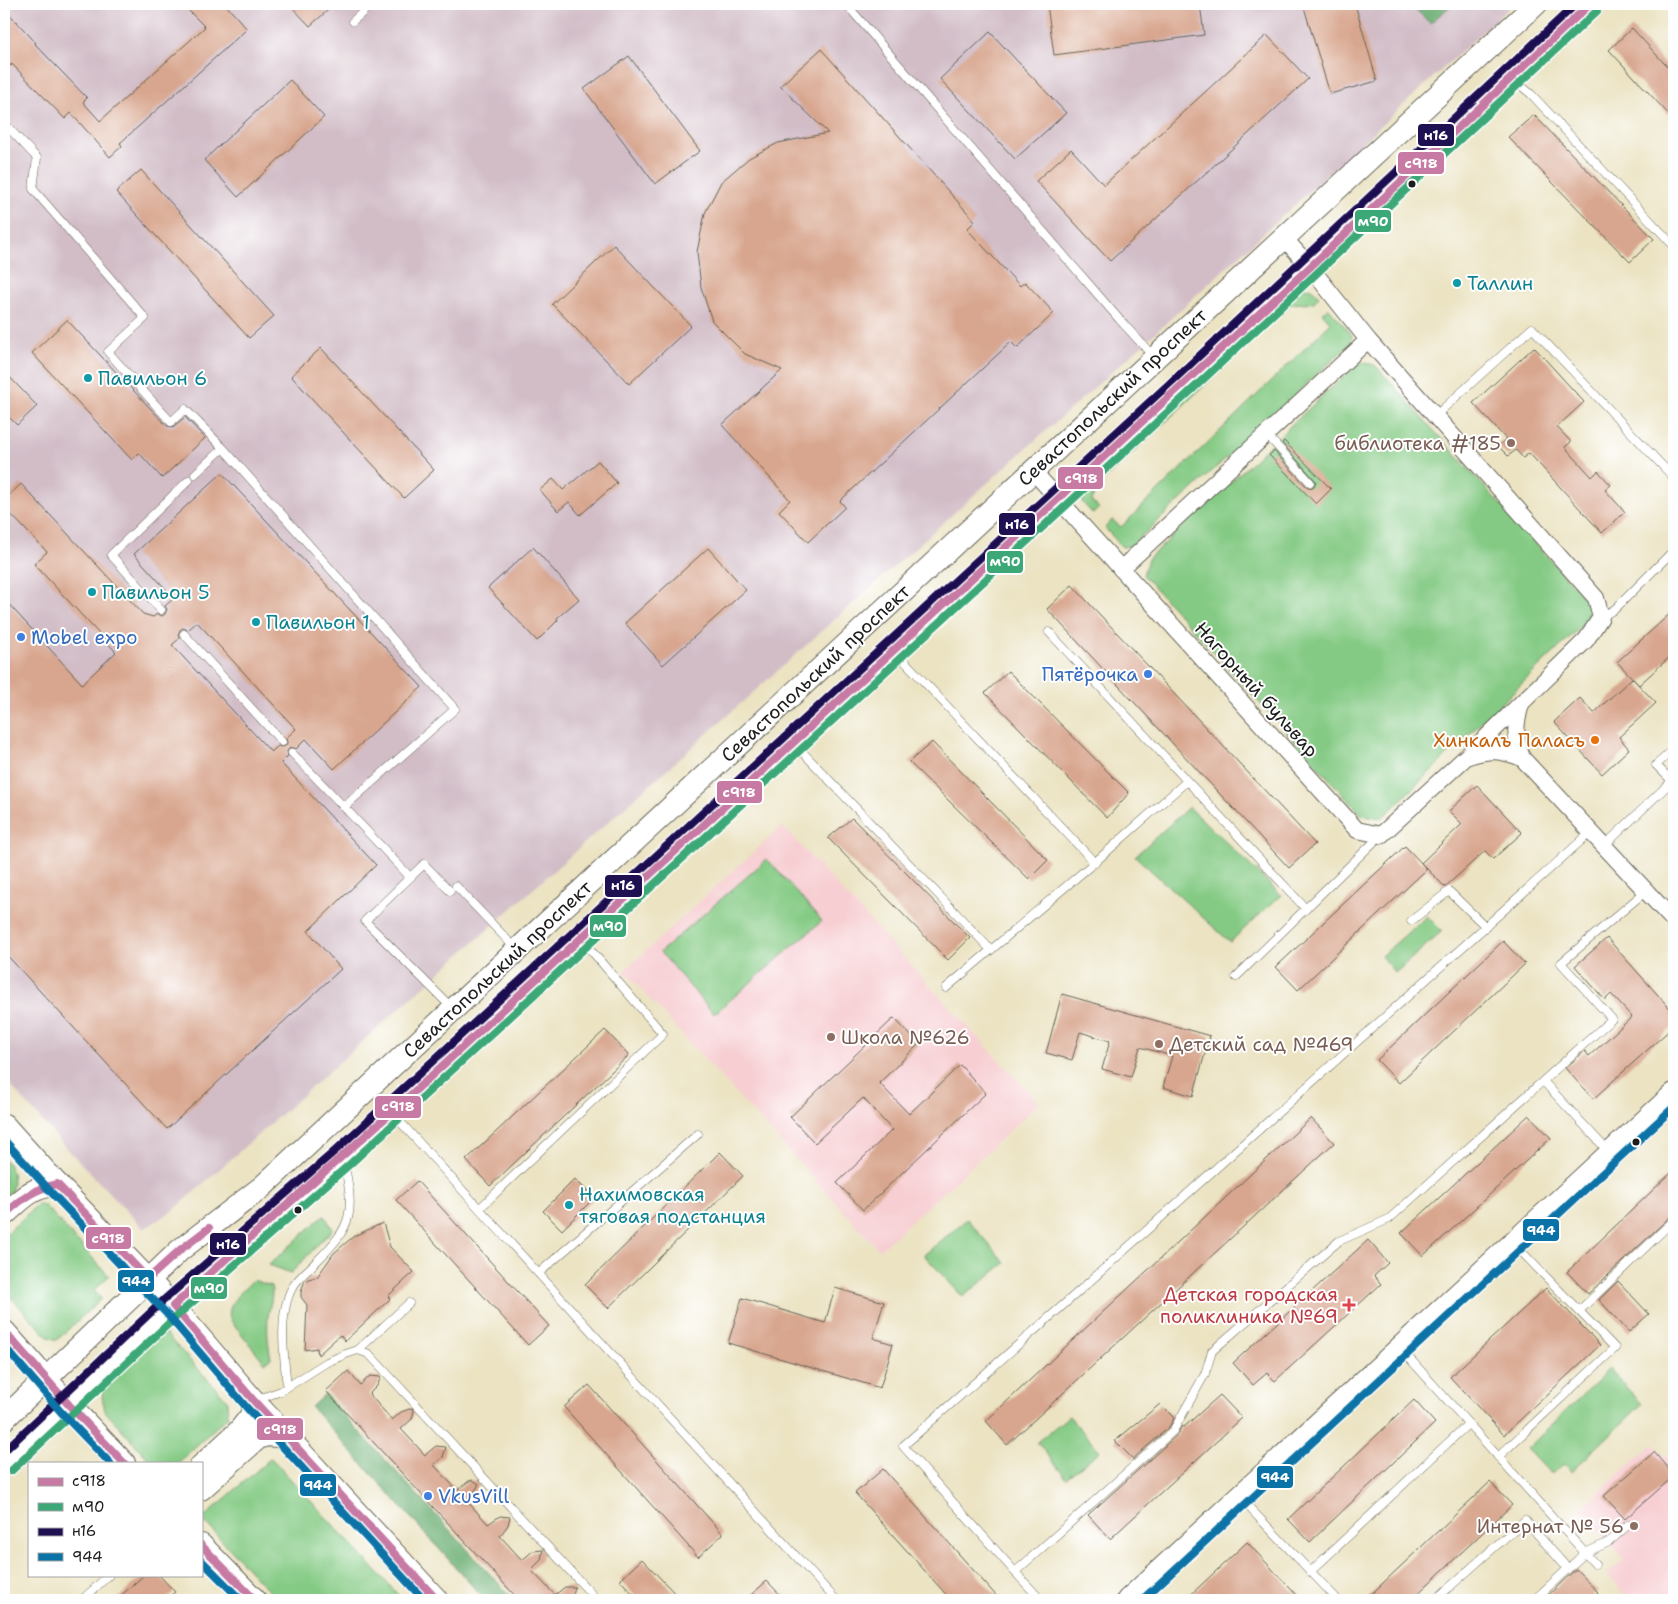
<svg xmlns="http://www.w3.org/2000/svg" width="1678" height="1604" font-family="'Shantell Sans',sans-serif">
<style>
.built{fill:#f7cfd3}
.industrial{fill:#d2bdc7}
.green{fill:#84ca84;stroke:#507350}
.forest{fill:#6bae72;stroke:#446547}
.building{fill:#d8a68e;fill-rule:evenodd}
.lines{fill:none;stroke-linecap:round;stroke-linejoin:round}
.lane-casing{stroke:#646256;stroke-width:9}
.street-casing{stroke:#646256;stroke-width:18}
.secondary-casing{stroke:#646256;stroke-width:24}
.lane{stroke:#fff;stroke-width:8}
.street{stroke:#fff;stroke-width:16}
.secondary{stroke:#fff;stroke-width:22}
.bus-1-casing{stroke:#fff;stroke-width:11}
.bus-2-casing{stroke:#fff;stroke-width:11}
.bus-3-casing{stroke:#fff;stroke-width:11}
.bus-4-casing{stroke:#fff;stroke-width:11}
.bus-1{stroke:#c67aa4;stroke-width:8}
.bus-2{stroke:#3ca877;stroke-width:8}
.bus-3{stroke:#1f1051;stroke-width:8}
.bus-4{stroke:#0973a7;stroke-width:8}
.bus-dot{fill:#1c1c1c;stroke:#fff;stroke-width:2}
.culture-dot{fill:#0f9aa8;stroke:#fff;stroke-width:2}
.education-dot{fill:#8d6e63;stroke:#fff;stroke-width:2}
.shop-dot{fill:#3f7fe0;stroke:#fff;stroke-width:2}
.food-dot{fill:#e8710a;stroke:#fff;stroke-width:2}
.health-dot{fill:#e0444e;stroke:#fff;stroke-width:2}
.labels{text-anchor:middle;stroke-width:4;stroke-linejoin:round;paint-order:stroke}
.culture-label{font-size:19px;fill:#0d838f;stroke:#fff;text-anchor:start}
.street-label{font-size:19px;fill:#1c1c1c;stroke:#fff}
.education-label{font-size:19px;fill:#785e54;stroke:#fff;text-anchor:end}
.shop-label{font-size:19px;fill:#366cbe;stroke:#fff;text-anchor:start}
.food-label{font-size:19px;fill:#c56008;stroke:#fff;text-anchor:end}
.health-label{font-size:19px;fill:#be3a42;stroke:#fff;text-anchor:end}
.line-badge{stroke:#fff;stroke-width:2}
.badge-label{font-size:14px;text-anchor:middle;font-weight:bold;fill:#fff}
</style>
<rect width="100%" height="100%" fill="#fff"/>
<filter id="ink" filterUnits="userSpaceOnUse"><feTurbulence type="fractalNoise" baseFrequency=".02" numOctaves="2"/><feDisplacementMap in="SourceGraphic" scale="10" xChannelSelector="R" yChannelSelector="G"/><feConvolveMatrix kernelMatrix="1 2 1 2 8 2 1 2 1" color-interpolation-filters="sRGB"/></filter>
<filter id="wash" filterUnits="userSpaceOnUse"><feTurbulence type="fractalNoise" baseFrequency=".0096" numOctaves="4" result="noise"/><feDisplacementMap in="SourceGraphic" scale="20" xChannelSelector="R" yChannelSelector="G"/><feGaussianBlur stdDeviation="1.12" result="paint"/><feColorMatrix in="noise" values="0 0 0 0 0 0 0 0 0 0 0 0 0 0 0 0 0 1.4 0 .05"/><feComposite in="paint" operator="in"/></filter>
<g filter="url(#wash)">
<rect width="100%" height="100%" fill="#ebe3c2"/>
<g class="built">
<polygon points="782,826 1039,1103 957,1180 879,1250 624,971"/>
<polygon points="1653,1444 1674,1466 1674,1600 1629,1600 1608,1574 1624,1559 1580,1509"/>
</g>
<polygon class="industrial" points="4,4 1513,4 1142,345 175,1209 144,1229 69,1151 4,1078"/>
<g class="green">
<polygon points="1302,287 1312,289 1319,296 1314,302 1291,304 1095,488 1092,502 1099,508 1093,514 1082,502 1084,494"/>
<polygon points="1329,308 1352,335 1351,343 1131,546 1122,547 1105,528 1112,520 1121,527 1331,323 1322,313"/>
<polygon points="1359,362 1375,365 1589,603 1588,620 1382,818 1362,815 1143,575 1148,559"/>
<polygon points="1189,807 1281,895 1230,942 1135,856"/>
<polygon points="767,859 822,921 714,1014 660,952"/>
<polygon points="1427,916 1442,931 1395,973 1381,956"/>
<path d="M4 1159C16 1171 16 1189 4 1202Z"/>
<polygon points="38,1204 45,1206 109,1276 94,1290 101,1299 57,1340 48,1337 4,1290 4,1236"/>
<polygon points="324,1215 333,1229 291,1273 269,1265"/>
<polygon points="967,1219 1005,1263 963,1297 924,1255"/>
<path d="M253 1280 271 1286C274 1296 269 1307 268 1317 267 1331 268 1344 271 1358L265 1363 232 1322C222 1306 242 1292 253 1280Z"/>
<polygon points="161,1329 227,1400 228,1416 178,1463 152,1463 105,1411 102,1397 103,1388 106,1379"/>
<polygon points="1609,1369 1642,1404 1571,1472 1563,1464 1552,1475 1527,1449"/>
<polygon points="1069,1416 1100,1451 1066,1478 1037,1442"/>
<polygon points="271,1458 403,1600 277,1600 202,1519"/>
</g>
<g class="forest">
<polygon points="1410,4 1453,4 1430,23"/>
<polygon points="325,1394 514,1600 485,1600 311,1407"/>
</g>
<g id="blocks">
<g class="building">
<polygon points="182,4 225,4 247,29 120,143 122,146 110,157 71,113 65,119 12,64 11,66 4,57 4,8 36,43 35,44 87,98 83,102 100,121 205,27"/>
<polygon points="289,4 335,4 310,26"/>
<polygon points="1047,4 1200,4 1204,35 1054,55"/>
<polygon points="1303,4 1355,4 1377,81 1330,94"/>
<polygon points="1632,28 1674,74 1674,120 1609,50"/>
<polygon points="990,32 1066,113 1015,159 940,79"/>
<polygon points="1267,35 1308,79 1110,261 1036,181 1071,149 1104,185"/>
<polygon points="821,49 975,221 967,229 1020,286 1025,282 1054,313 1017,348 1011,342 840,501 845,507 808,542 779,511 790,500 722,425 782,370 745,354 712,321 701,287 697,252 705,213 721,182 749,158 778,143 828,133 780,86"/>
<polygon points="629,56 700,151 655,184 584,89"/>
<polygon points="290,80 324,117 238,197 204,160"/>
<polygon points="1534,115 1654,239 1630,262 1508,137"/>
<polygon points="141,170 274,316 249,338 116,192"/>
<polygon points="614,245 691,326 629,384 552,304"/>
<polygon points="67,320 167,426 173,427 185,417 205,438 162,478 139,453 132,460 32,353"/>
<polygon points="1534,347 1584,402 1557,427 1571,442 1565,447 1592,477 1598,471 1611,485 1605,490 1625,512 1602,533 1529,453 1523,458 1516,450 1508,456 1498,446 1506,439 1473,403"/>
<polygon points="321,348 434,470 404,498 291,376"/>
<polygon points="4,371 37,406 17,425 4,412"/>
<polygon points="1284,441 1331,489 1316,504 1269,455 1274,451 1306,486 1311,488 1314,486 1316,481 1314,479 1282,443"/>
<polygon points="598,461 617,483 580,515 569,502 558,511 540,490 553,479 563,490"/>
<path d="M222 473 422 687 334 769 306 739 296 749 291 747 287 751 288 756 281 763 376 865 308 931 341 969 167 1129 4 952V599L82 684 116 652 34 564 47 552 4 507V500L21 484 143 614 153 617 157 614 162 616 165 614 167 609 165 606 174 598 134 554ZM197 622 296 729 286 738 287 743 285 746 281 747 278 746 271 752 172 645 180 638 178 635 180 630 183 628 188 630Z"/>
<polygon points="533,547 579,599 557,618 558,620 537,641 488,588"/>
<polygon points="708,548 746,590 663,665 625,623"/>
<polygon points="1072,585 1315,844 1289,868 1047,609"/>
<polygon points="1674,610 1674,653 1639,685 1617,662"/>
<polygon points="1008,671 1129,793 1107,818 985,693"/>
<polygon points="1632,678 1656,703 1619,737 1629,749 1602,774 1554,722 1580,698 1594,713"/>
<polygon points="932,742 1048,860 1029,879 909,762"/>
<polygon points="1477,785 1522,833 1493,859 1485,851 1445,887 1421,863 1462,824 1449,811"/>
<polygon points="852,818 970,938 948,960 828,838"/>
<polygon points="1405,846 1427,869 1298,990 1276,967"/>
<polygon points="1607,938 1674,1013 1674,1026 1593,1099 1565,1068 1585,1051 1589,1056 1632,1017 1611,994 1605,1000 1575,966"/>
<polygon points="1503,941 1525,964 1399,1083 1377,1060"/>
<polygon points="1062,994 1210,1036 1193,1096 1163,1087 1172,1056 1140,1047 1131,1077 1102,1069 1110,1041 1080,1032 1072,1060 1046,1053"/>
<polygon points="894,1018 919,1044 879,1083 909,1114 960,1065 986,1093 863,1210 837,1183 892,1130 863,1098 815,1143 790,1117"/>
<polygon points="605,1030 629,1055 490,1186 466,1160"/>
<polygon points="1529,1115 1551,1138 1423,1256 1401,1233"/>
<polygon points="1311,1118 1334,1143 1007,1445 986,1421"/>
<polygon points="720,1152 743,1176 608,1308 585,1285"/>
<polygon points="1674,1170 1674,1213 1588,1294 1567,1272"/>
<polygon points="575,1179 594,1198 562,1230 543,1211"/>
<polygon points="417,1181 549,1326 528,1345 396,1200"/>
<polygon points="383,1223 390,1247 414,1272 388,1296 390,1299 345,1341 340,1335 318,1355 317,1348 305,1350 307,1305 301,1297 301,1292 304,1283 308,1279 317,1277 334,1253 354,1236"/>
<polygon points="1368,1240 1388,1263 1374,1276 1381,1284 1275,1381 1267,1373 1253,1385 1233,1363"/>
<polygon points="1618,1281 1649,1314 1629,1332 1599,1300"/>
<polygon points="835,1288 884,1302 873,1338 893,1344 880,1388 728,1343 742,1298 825,1323"/>
<polygon points="1546,1288 1600,1345 1504,1435 1450,1377"/>
<polygon points="348,1371 360,1385 370,1376 381,1377 377,1386 369,1394 392,1420 401,1412 412,1408 414,1411 412,1419 401,1429 425,1455 436,1446 446,1447 443,1457 434,1465 457,1490 469,1481 473,1480 479,1484 475,1491 466,1500 488,1524 500,1516 510,1517 508,1525 500,1536 522,1560 533,1551 543,1550 541,1560 531,1570 555,1595 565,1587 575,1587 572,1598 569,1600 519,1600 326,1391"/>
<polygon points="589,1385 723,1534 698,1557 564,1407"/>
<polygon points="1220,1395 1242,1418 1110,1539 1088,1515 1177,1435 1182,1426 1184,1427"/>
<polygon points="1414,1400 1435,1423 1310,1542 1288,1519"/>
<polygon points="1160,1404 1174,1418 1169,1427 1133,1459 1115,1441"/>
<polygon points="1654,1452 1674,1476 1625,1519 1604,1496"/>
<polygon points="883,1469 1000,1600 951,1600 855,1493"/>
<polygon points="1490,1482 1512,1505 1411,1600 1365,1600"/>
<polygon points="1247,1542 1301,1600 1185,1600"/>
<polygon points="642,1559 681,1600 639,1600 620,1580"/>
<polygon points="1576,1569 1598,1592 1589,1600 1543,1600"/>
<polygon points="144,1575 159,1575 175,1592 165,1600 116,1600"/>
<polygon points="767,1581 785,1600 745,1600"/>
</g>
</g>
</g>
<g filter="url(#ink)">
<use href="#blocks" fill-opacity="0" stroke="#646256" stroke-width="1"/>
<g class="lines">
<g class="lane-casing">
<g id="lane">
<polyline points="846,4 1119,319 1153,356"/>
<polyline points="353,21 372,4"/>
<polyline points="1513,79 1531,94 1674,246"/>
<polyline points="4,123 37,158 33,189 145,318 108,352 171,422 185,409 223,448"/>
<polyline points="1435,416 1532,328 1674,478"/>
<polyline points="1266,434 1310,482"/>
<polyline points="195,474 223,448 455,709 344,807 292,753"/>
<polyline points="161,610 111,555 189,480"/>
<polyline points="1601,617 1615,609 1674,550"/>
<polyline points="1049,632 1306,909"/>
<polyline points="184,634 282,742"/>
<polyline points="895,651 1095,863"/>
<polyline points="794,743 991,950"/>
<polyline points="1672,781 1656,765 1674,749"/>
<polyline points="344,807 410,877"/>
<polyline points="1604,846 1672,781 1674,783"/>
<polyline points="456,886 515,948"/>
<polyline points="450,891 424,864 365,921 451,1007"/>
<polyline points="1411,921 1449,891 1486,927"/>
<polyline points="1236,977 1381,835"/>
<polyline points="946,988 1102,856 1187,781"/>
<polyline points="1543,1081 1608,1151"/>
<polyline points="393,1114 836,1600"/>
<polyline points="480,1208 663,1034 582,940"/>
<polyline points="539,1273 698,1134"/>
<polyline points="1579,1311 1674,1220"/>
<polyline points="358,1350 409,1303"/>
<polyline points="1402,1350 1595,1564"/>
<path d="M287 1386C284 1358 278 1314 292 1288 298 1278 307 1271 315 1263 355 1224 354 1213 344 1161"/>
<polyline points="256,1400 281,1391 327,1362 346,1354 358,1350 369,1354 597,1600"/>
<polyline points="1498,1457 1615,1348 1515,1245"/>
<polyline points="1241,1499 1338,1600"/>
<polyline points="1015,1572 903,1446 1069,1300 1591,832"/>
<polyline points="1310,1572 1468,1424"/>
<polyline points="82,1600 109,1575"/>
<polyline points="1041,1600 1015,1572 1173,1431 1205,1374 1212,1351 1339,1241 1389,1219 1612,1019 1561,963 1646,891"/>
<polyline points="1435,1600 1525,1520 1568,1569"/>
<polyline points="1534,1600 1585,1553 1609,1542 1628,1525"/>
</g>
</g>
<g class="street-casing">
<g id="street">
<polyline points="1033,471 1357,830 1381,835 1466,757 1586,640 1601,617 1596,598 1368,340 1310,267 1284,238"/>
<polyline points="1121,569 1368,340"/>
<path d="M1521 704C1515 726 1514 736 1522 758L1674 921"/>
<path d="M1468 756C1491 749 1500 750 1522 758"/>
</g>
</g>
<g class="secondary-casing">
<g id="secondary">
<polyline points="4,1125 57,1184 173,1306 254,1401 437,1600"/>
<path d="M4 1215C24 1197 29 1189 57 1184"/>
<polyline points="4,1331 69,1405 124,1463"/>
<polyline points="4,1419 180,1250 262,1187 1536,4"/>
<polyline points="4,1464 173,1306 343,1157 1188,380 1310,267 1590,4"/>
<polyline points="201,1466 239,1431 251,1416 254,1401"/>
<polyline points="201,1489 258,1438 267,1435 287,1437"/>
<polyline points="201,1545 255,1600"/>
<polyline points="1128,1600 1674,1094"/>
</g>
</g>
<use href="#lane" class="lane"/>
<use href="#street" class="street"/>
<use href="#secondary" class="secondary"/>
<g class="bus-1-casing">
<g id="bus-1">
<path d="M4 1215C22 1199 33 1189 57 1184L148 1279 180 1250 209 1228"/>
<polyline points="4,1331 69,1405 124,1463"/>
<polyline points="201,1545 255,1600"/>
<polyline points="437,1600 254,1401 173,1306 392,1112 1310,267 1590,4"/>
</g>
</g>
<g class="bus-2-casing">
<polyline id="bus-2" points="11,1471 180,1313 350,1164 1195,387 1597,11"/>
</g>
<g class="bus-3-casing">
<polyline id="bus-3" points="4,1451 166,1298 336,1150 1181,373 1576,4"/>
</g>
<g class="bus-4-casing">
<g id="bus-4">
<polyline points="4,1140 50,1191 166,1313 247,1408 424,1600"/>
<polyline points="4,1346 61,1412 110,1463"/>
<polyline points="201,1560 241,1600"/>
<polyline points="1142,1600 1674,1107"/>
</g>
</g>
<use href="#bus-1" class="bus-1"/>
<use href="#bus-2" class="bus-2"/>
<use href="#bus-3" class="bus-3"/>
<use href="#bus-4" class="bus-4"/>
</g>
</g>
<g class="bus-dot">
<circle cx="1412" cy="184" r="4.5"/>
<circle cx="1636" cy="1142" r="4.5"/>
<circle cx="298" cy="1210" r="4.5"/>
</g>
<g class="culture-dot">
<circle cx="1457" cy="283" r="5"/>
<circle cx="88" cy="378" r="5"/>
<circle cx="92" cy="592" r="5"/>
<circle cx="256" cy="622" r="5"/>
<circle cx="569" cy="1205" r="5"/>
</g>
<g class="education-dot">
<circle cx="1511" cy="443" r="5"/>
<circle cx="831" cy="1037" r="5"/>
<circle cx="1159" cy="1044" r="5"/>
<circle cx="1634" cy="1526" r="5"/>
</g>
<g class="shop-dot">
<circle cx="21" cy="637" r="5"/>
<circle cx="1148" cy="674" r="5"/>
<circle cx="428" cy="1496" r="5"/>
</g>
<circle class="food-dot" cx="1595" cy="740" r="5"/>
<path class="health-dot" d="M1346.5 1297.5h5v5h5v5h-5v5h-5v-5h-5v-5h5z"/>
<g class="labels">
<g class="culture-label">
<text x="1467" y="290">Таллин</text>
<text x="98" y="385">Павильон 6</text>
<text x="102" y="599">Павильон 5</text>
<text x="266" y="629">Павильон 1</text>
<text x="579" y="1201">Нахимовская<tspan x="579" dy="22">тяговая подстанция</tspan></text>
</g>
<g class="street-label">
<text transform="translate(1112 397) rotate(-43)" y="7">Севастопольский проспект</text>
<text transform="translate(815 673) rotate(-43)" y="7">Севастопольский проспект</text>
<text transform="translate(1257 689) rotate(48)" y="7">Нагорный бульвар</text>
<text transform="translate(497 969) rotate(-43)" y="7">Севастопольский проспект</text>
</g>
<g class="education-label">
<text x="1501" y="450">библиотека #185</text>
<text x="841" y="1044" text-anchor="start">Школа №626</text>
<text x="1169" y="1051" text-anchor="start">Детский сад №469</text>
<text x="1624" y="1533">Интернат № 56</text>
</g>
<g class="shop-label">
<text x="31" y="644">Mobel expo</text>
<text x="1138" y="681" text-anchor="end">Пятёрочка</text>
<text x="438" y="1503">VkusVill</text>
</g>
<g class="food-label">
<text x="1585" y="747">Хинкалъ Паласъ</text>
</g>
<g class="health-label">
<text x="1338" y="1301">Детская городская<tspan x="1338" dy="22">поликлиника №69</tspan></text>
</g>
</g>
<g class="line-badge">
<rect x="1417" y="123" width="38" height="24" rx="5" fill="#1f1051"/>
<rect x="1397" y="151" width="48" height="24" rx="5" fill="#c67aa4"/>
<rect x="1354" y="209" width="38" height="24" rx="5" fill="#3ca877"/>
<rect x="1057" y="466" width="47" height="24" rx="5" fill="#c67aa4"/>
<rect x="998" y="512" width="38" height="24" rx="5" fill="#1f1051"/>
<rect x="986" y="550" width="38" height="24" rx="5" fill="#3ca877"/>
<rect x="716" y="780" width="47" height="24" rx="5" fill="#c67aa4"/>
<rect x="604" y="874" width="39" height="24" rx="5" fill="#1f1051"/>
<rect x="589" y="914" width="38" height="24" rx="5" fill="#3ca877"/>
<rect x="374" y="1095" width="48" height="24" rx="5" fill="#c67aa4"/>
<rect x="1522" y="1218" width="38" height="24" rx="5" fill="#0973a7"/>
<rect x="85" y="1226" width="47" height="24" rx="5" fill="#c67aa4"/>
<rect x="209" y="1232" width="38" height="24" rx="5" fill="#1f1051"/>
<rect x="117" y="1269" width="38" height="24" rx="5" fill="#0973a7"/>
<rect x="190" y="1276" width="38" height="24" rx="5" fill="#3ca877"/>
<rect x="256" y="1417" width="48" height="24" rx="5" fill="#c67aa4"/>
<rect x="1256" y="1465" width="38" height="24" rx="5" fill="#0973a7"/>
<rect x="299" y="1473" width="38" height="24" rx="5" fill="#0973a7"/>
</g>
<g class="badge-label">
<text x="1436" y="140">н16</text>
<text x="1421" y="168">с918</text>
<text x="1373" y="226">м90</text>
<text x="1081" y="483">с918</text>
<text x="1017" y="529">н16</text>
<text x="1005" y="566">м90</text>
<text x="739" y="797">с918</text>
<text x="623" y="890">н16</text>
<text x="608" y="931">м90</text>
<text x="398" y="1111">с918</text>
<text x="1541" y="1235">944</text>
<text x="108" y="1243">с918</text>
<text x="228" y="1249">н16</text>
<text x="136" y="1286">944</text>
<text x="209" y="1293">м90</text>
<text x="280" y="1434">с918</text>
<text x="1275" y="1482">944</text>
<text x="318" y="1490">944</text>
</g>
<rect width="1678" height="1604" fill="none" stroke="#fff" stroke-width="20"/>
<rect x="28" y="1462" width="175" height="115" fill="#ffffff" stroke="#a4a4a4"/>
<rect x="38" y="1478" width="25" height="8" fill="#c67aa4" stroke="#a4a4a4"/>
<text x="72" y="1486" font-size="15" fill="#1c1c1c">с918</text>
<rect x="38" y="1503" width="25" height="8" fill="#3ca877" stroke="#a4a4a4"/>
<text x="72" y="1512" font-size="15" fill="#1c1c1c">м90</text>
<rect x="38" y="1528" width="25" height="8" fill="#1f1051" stroke="#a4a4a4"/>
<text x="72" y="1536" font-size="15" fill="#1c1c1c">н16</text>
<rect x="38" y="1553" width="25" height="8" fill="#0973a7" stroke="#a4a4a4"/>
<text x="72" y="1562" font-size="15" fill="#1c1c1c">944</text>
</svg>
